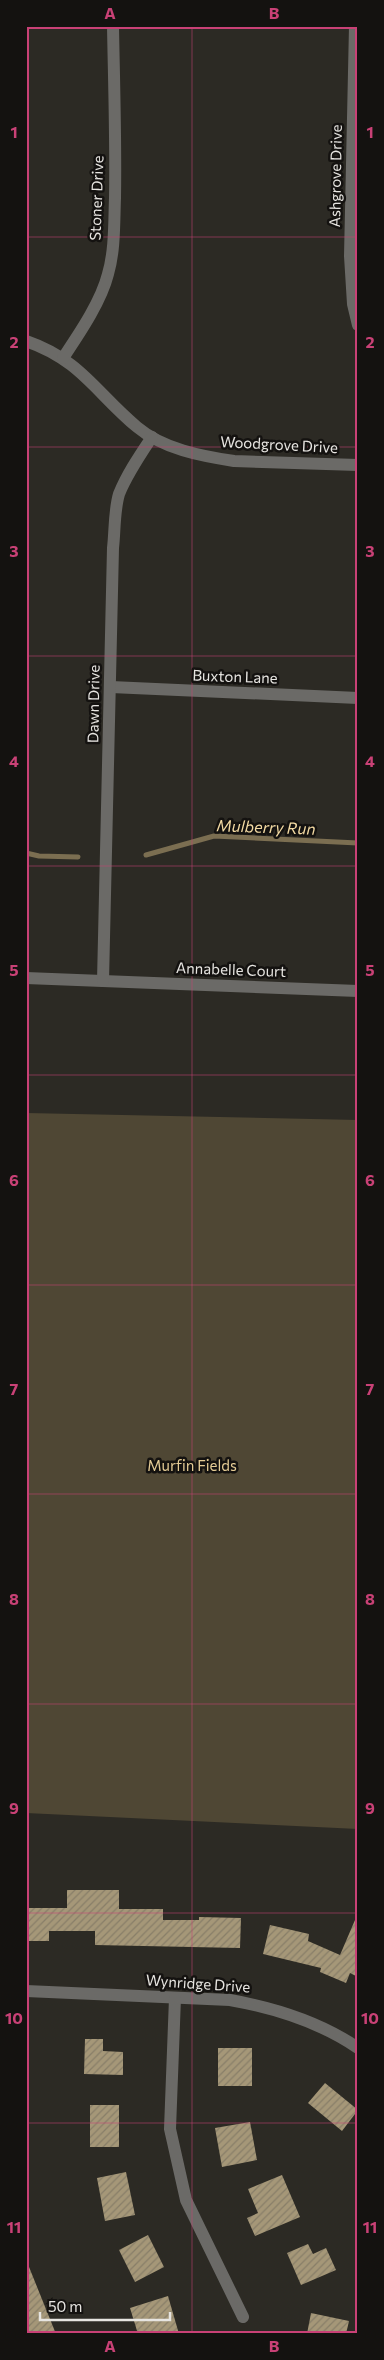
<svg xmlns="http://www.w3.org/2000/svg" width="384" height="2360" font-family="Commissioner,sans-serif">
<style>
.green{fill:#4f4734}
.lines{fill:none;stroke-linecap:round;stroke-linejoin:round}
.stream{stroke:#7b6e51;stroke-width:5}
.building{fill:url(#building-hatch)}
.minor{stroke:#6b6a67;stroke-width:12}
.grid{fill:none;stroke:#c94176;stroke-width:1;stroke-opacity:0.55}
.labels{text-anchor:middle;stroke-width:5;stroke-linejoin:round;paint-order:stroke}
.street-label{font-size:15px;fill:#e7e5e1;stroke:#141210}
.park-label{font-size:15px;fill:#e5cc95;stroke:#141210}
.water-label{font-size:16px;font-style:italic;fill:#f3daa3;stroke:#141210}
.neatline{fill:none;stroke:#c94176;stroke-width:2}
.grid-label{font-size:16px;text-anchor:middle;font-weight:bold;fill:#c94176}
</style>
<defs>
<pattern id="building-hatch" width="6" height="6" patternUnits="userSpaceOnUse" patternTransform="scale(1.25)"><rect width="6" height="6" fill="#a59778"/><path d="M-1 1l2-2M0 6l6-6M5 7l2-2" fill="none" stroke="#887e68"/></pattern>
</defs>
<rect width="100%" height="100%" fill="#2c2a24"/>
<polygon class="green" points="26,1113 358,1120 358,1829 26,1813"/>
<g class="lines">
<g class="stream">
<polyline points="26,853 39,856 78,857"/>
<polyline points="146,855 214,836 358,843"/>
</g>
</g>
<g class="building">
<polygon points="67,1890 119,1890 119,1909 163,1909 163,1920 199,1920 199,1917 241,1918 240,1948 95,1945 95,1931 49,1931 49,1941 26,1941 26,1908 67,1908"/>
<polygon points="358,1913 358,1977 350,1973 346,1983 320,1972 321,1968 263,1954 270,1925 309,1934 308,1941 340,1955"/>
<polygon points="85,2039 103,2039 103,2051 123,2052 123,2075 84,2074"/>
<rect x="218" y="2048" width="34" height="38"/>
<polygon points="325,2083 358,2110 342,2131 308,2103"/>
<rect x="90" y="2105" width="29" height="42"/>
<polygon points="250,2122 257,2160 222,2167 215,2128"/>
<polygon points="126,2172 135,2215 105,2221 97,2178"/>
<polygon points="282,2175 300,2217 255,2236 247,2218 258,2213 248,2189"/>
<polygon points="148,2235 164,2267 135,2282 119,2250"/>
<polygon points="308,2244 313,2254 326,2248 336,2270 301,2285 287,2253"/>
<polygon points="26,2262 27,2262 56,2334 26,2334"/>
<polygon points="168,2296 179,2334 138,2334 130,2308"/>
<polygon points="311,2313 349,2321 346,2334 307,2334"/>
</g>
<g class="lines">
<g class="minor">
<polyline points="355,26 350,256 353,304 358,325"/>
<path d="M26 341C81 360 96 393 137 427 163 449 201 456 234 461L358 465"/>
<path d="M63 358C79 334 101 302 108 274 115 250 114 223 115 198 116 141 114 84 113 26"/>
<polyline points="111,687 358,698"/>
<polyline points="26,978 358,991"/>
<path d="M103 981 113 548C115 531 114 511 119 494 127 474 140 455 152 437"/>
<path d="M26 1991 230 2000C275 2008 320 2022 358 2048"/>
<polyline points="175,1998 170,2129 186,2200 243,2317"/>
</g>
</g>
<path class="grid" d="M192 26V2334M26 237H358M26 447H358M26 656H358M26 866H358M26 1075H358M26 1285H358M26 1494H358M26 1704H358M26 1913H358M26 2123H358"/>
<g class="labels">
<g class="street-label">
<text transform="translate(336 176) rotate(-89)" y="5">Ashgrove Drive</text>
<text transform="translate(97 198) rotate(-88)" y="5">Stoner Drive</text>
<text transform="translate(279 445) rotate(3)" y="5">Woodgrove Drive</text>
<text transform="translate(235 677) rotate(2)" y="5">Buxton Lane</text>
<text transform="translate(94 704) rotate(-89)" y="5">Dawn Drive</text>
<text transform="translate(231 970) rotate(2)" y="5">Annabelle Court</text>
<text transform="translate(198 1984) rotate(4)" y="5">Wynridge Drive</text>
</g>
<g class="park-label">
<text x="192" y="1471">Murfin Fields</text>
</g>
<g class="water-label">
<text transform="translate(266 827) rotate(2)" y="6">Mulberry Run</text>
</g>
</g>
<rect width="384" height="2360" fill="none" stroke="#141210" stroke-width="55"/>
<path d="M40 2312v8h130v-8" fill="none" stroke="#e7e5e1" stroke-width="2.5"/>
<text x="48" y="2312" font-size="15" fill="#e7e5e1" stroke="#141210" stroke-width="4" paint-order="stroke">50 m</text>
<rect x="28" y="28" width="328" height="2304" class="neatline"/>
<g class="grid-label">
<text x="110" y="19">A</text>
<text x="274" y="19">B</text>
<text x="14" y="138">1</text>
<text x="370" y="138">1</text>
<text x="14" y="348">2</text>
<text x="370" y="348">2</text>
<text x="14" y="557">3</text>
<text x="370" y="557">3</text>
<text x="14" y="767">4</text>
<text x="370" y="767">4</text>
<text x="14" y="976">5</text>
<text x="370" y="976">5</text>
<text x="14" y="1186">6</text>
<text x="370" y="1186">6</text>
<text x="14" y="1395">7</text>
<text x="370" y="1395">7</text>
<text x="14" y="1605">8</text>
<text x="370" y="1605">8</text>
<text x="14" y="1814">9</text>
<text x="370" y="1814">9</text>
<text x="14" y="2024">10</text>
<text x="370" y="2024">10</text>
<text x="14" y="2233">11</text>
<text x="370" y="2233">11</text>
<text x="110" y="2352">A</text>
<text x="274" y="2352">B</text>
</g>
</svg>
